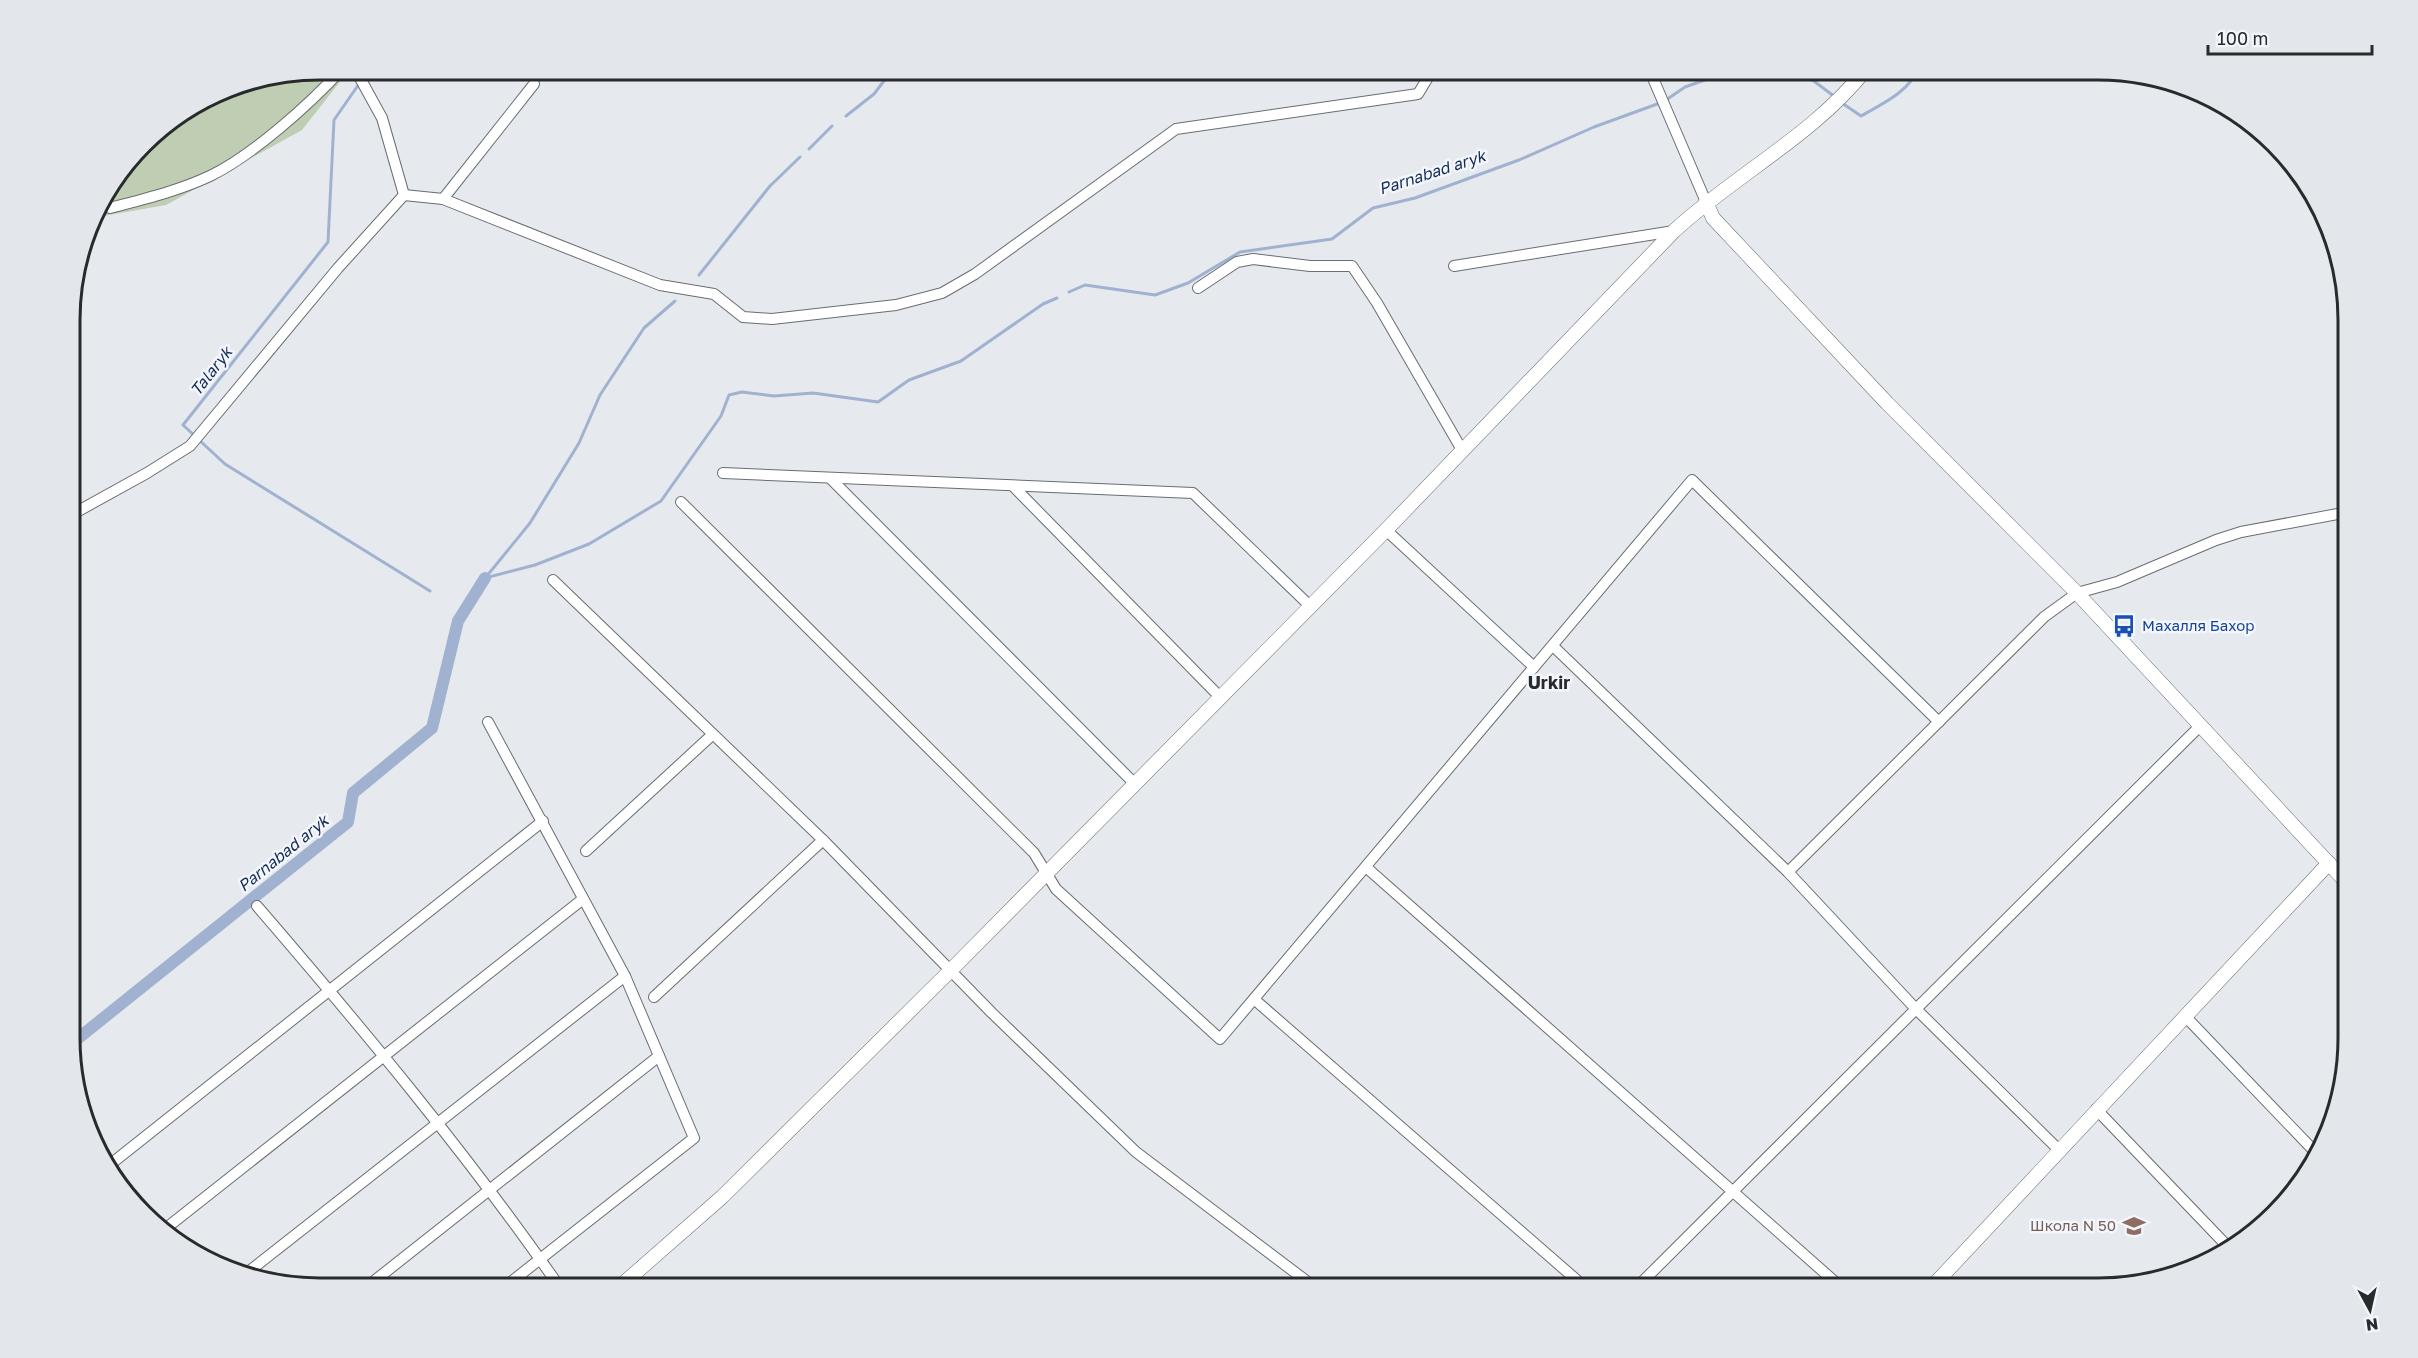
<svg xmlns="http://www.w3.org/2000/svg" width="2418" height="1358" font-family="'Golos Text',sans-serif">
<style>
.green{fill:#bfcdb2}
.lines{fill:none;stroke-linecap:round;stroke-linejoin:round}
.stream{stroke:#a0b2cf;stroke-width:3}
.canal{stroke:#a0b2cf;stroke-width:12}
.minor-casing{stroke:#696d71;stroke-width:12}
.tertiary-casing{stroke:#696d71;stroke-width:15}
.minor{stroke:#fff;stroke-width:10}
.tertiary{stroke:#fff;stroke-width:14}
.labels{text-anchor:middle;stroke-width:5;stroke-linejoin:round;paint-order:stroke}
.transit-label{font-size:15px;fill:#164399;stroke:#f3f7fd;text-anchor:start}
.education-label{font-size:15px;fill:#785e54;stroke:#f3f7fd;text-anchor:end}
.water-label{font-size:16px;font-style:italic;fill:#152c52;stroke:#f3f7fd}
.quarter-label{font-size:18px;font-weight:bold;fill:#292a2c;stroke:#f3f7fd}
.rim{fill:none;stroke:#292a2c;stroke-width:3}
</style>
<rect width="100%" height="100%" fill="#e6eaef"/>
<polygon class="green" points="319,69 350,69 302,130 166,205 92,218 95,208 154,131 224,88"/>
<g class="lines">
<g class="stream">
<polyline points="1798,69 1835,97"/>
<polyline points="363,79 369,69"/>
<polyline points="359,84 334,120 328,242 183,425 225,464 430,591"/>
<polyline points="1666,100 1685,87 1736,69"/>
<path d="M1842 103 1861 116C1880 105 1911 91 1917 69"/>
<polyline points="846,116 874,94 893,69"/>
<polyline points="809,149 832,126"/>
<polyline points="699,275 770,186 800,157"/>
<polyline points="1069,292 1085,285 1155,295 1188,283 1240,252 1332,239 1373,208 1415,198 1519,160 1594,127 1660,103"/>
<polyline points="486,577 530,523 579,443 600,395 644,328 675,301"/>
<polyline points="485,578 535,565 589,544 661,501 721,416 729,395 742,392 774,396 813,393 878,402 909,380 961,361 1043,304 1057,298"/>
</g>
<polyline class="canal" points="71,1044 348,822 353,793 432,728 458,621 485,578"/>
<g class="minor-casing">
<g id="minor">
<polyline points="1649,69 1706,202"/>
<polyline points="1652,77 1672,69"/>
<polyline points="404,195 443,199 660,285 714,294 743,317 772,319 896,305 942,293 975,274 1176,129 1418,94 1433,69"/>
<polyline points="443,199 534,84"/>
<path d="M110 208C144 199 178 191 210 176 253 155 310 104 342 69"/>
<polyline points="1454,266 1674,231"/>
<polyline points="1198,288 1237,262 1253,259 1310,266 1352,266 1377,303 1462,450"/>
<polyline points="723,473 1193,493 1309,605"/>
<polyline points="830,478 1135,784"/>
<polyline points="1013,486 1219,696"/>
<polyline points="681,502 1034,853 1056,889 1220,1039 1692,480 1939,722"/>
<polyline points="71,515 147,473 190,446 338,268 404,195 382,118 355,69"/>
<polyline points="1386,530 1534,667"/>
<polyline points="553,580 823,840 992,1013 1136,1152 1317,1289"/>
<polyline points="1553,646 1788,872 1915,1008 2058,1149"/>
<polyline points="488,722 625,976 694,1138 502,1289"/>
<polyline points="586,851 712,735"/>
<polyline points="1367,868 1843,1289"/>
<polyline points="1788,872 2044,617 2077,593 2117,582 2216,540 2241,532 2348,512"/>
<path d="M257 906C363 1029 468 1155 561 1289"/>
<polyline points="654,997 823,840"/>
<polyline points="1255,1000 1587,1289"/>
<polyline points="2185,1016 2318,1155"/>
<polyline points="2096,1109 2231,1250"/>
<polyline points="107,1167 543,821"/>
<polyline points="165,1229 583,899"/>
<polyline points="243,1276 625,976"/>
<polyline points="364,1289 659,1056"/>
<polyline points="1635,1289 2200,726"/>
</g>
</g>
<g class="tertiary-casing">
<g id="tertiary">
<polyline points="1706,202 1713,218 1887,403 2077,593 2348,884"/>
<path d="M617 1289 722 1197 950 971 1386 530 1674 231C1736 174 1814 135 1866 69"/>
<polyline points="1930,1289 2329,863"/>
</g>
</g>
<use href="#minor" class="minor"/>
<use href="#tertiary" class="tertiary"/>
</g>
<defs>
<g id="bus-bare" transform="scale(1.8)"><path d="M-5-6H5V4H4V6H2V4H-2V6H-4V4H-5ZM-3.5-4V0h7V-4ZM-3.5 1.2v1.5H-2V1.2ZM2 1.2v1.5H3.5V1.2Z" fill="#1a4fb4" stroke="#f3f7fd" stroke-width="2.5" paint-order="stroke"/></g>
<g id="school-bare" transform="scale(1.8)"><path d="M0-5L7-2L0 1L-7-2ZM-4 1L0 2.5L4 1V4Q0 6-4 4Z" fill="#8d6e63" stroke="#f3f7fd" stroke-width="2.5" paint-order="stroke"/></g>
</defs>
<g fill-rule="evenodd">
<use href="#bus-bare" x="2124" y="626"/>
<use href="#school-bare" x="2134" y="1226"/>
</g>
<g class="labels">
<g class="transit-label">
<text x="2142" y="631">Махалля Бахор</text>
</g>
<g class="education-label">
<text x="2116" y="1231">Школа N 50</text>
</g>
<g class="water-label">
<text transform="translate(1432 172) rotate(-18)" y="6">Parnabad aryk</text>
<text transform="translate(211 371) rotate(-52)" y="6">Talaryk</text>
<text transform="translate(283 853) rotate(-39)" y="6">Parnabad aryk</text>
</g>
<g class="quarter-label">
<text x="1549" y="689">Urkir</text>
</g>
</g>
<path d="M0 0H2418V1358H0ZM320 80H2098A240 240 0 0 1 2338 320V1038A240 240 0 0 1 2098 1278H320A240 240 0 0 1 80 1038V320A240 240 0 0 1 320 80Z" fill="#e3e7ec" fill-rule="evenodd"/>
<path class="rim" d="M320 80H2098A240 240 0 0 1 2338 320V1038A240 240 0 0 1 2098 1278H320A240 240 0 0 1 80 1038V320A240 240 0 0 1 320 80Z"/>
<g transform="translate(2370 1310) rotate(172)" stroke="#f3f7fd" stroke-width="4.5" paint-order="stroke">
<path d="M0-4.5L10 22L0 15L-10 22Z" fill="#292a2c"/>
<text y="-9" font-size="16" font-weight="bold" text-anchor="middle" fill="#292a2c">N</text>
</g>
<path d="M2208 45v9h164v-9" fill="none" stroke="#292a2c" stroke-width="3"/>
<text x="2217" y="45" font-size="18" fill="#292a2c" stroke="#f3f7fd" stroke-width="4.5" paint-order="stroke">100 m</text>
</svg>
